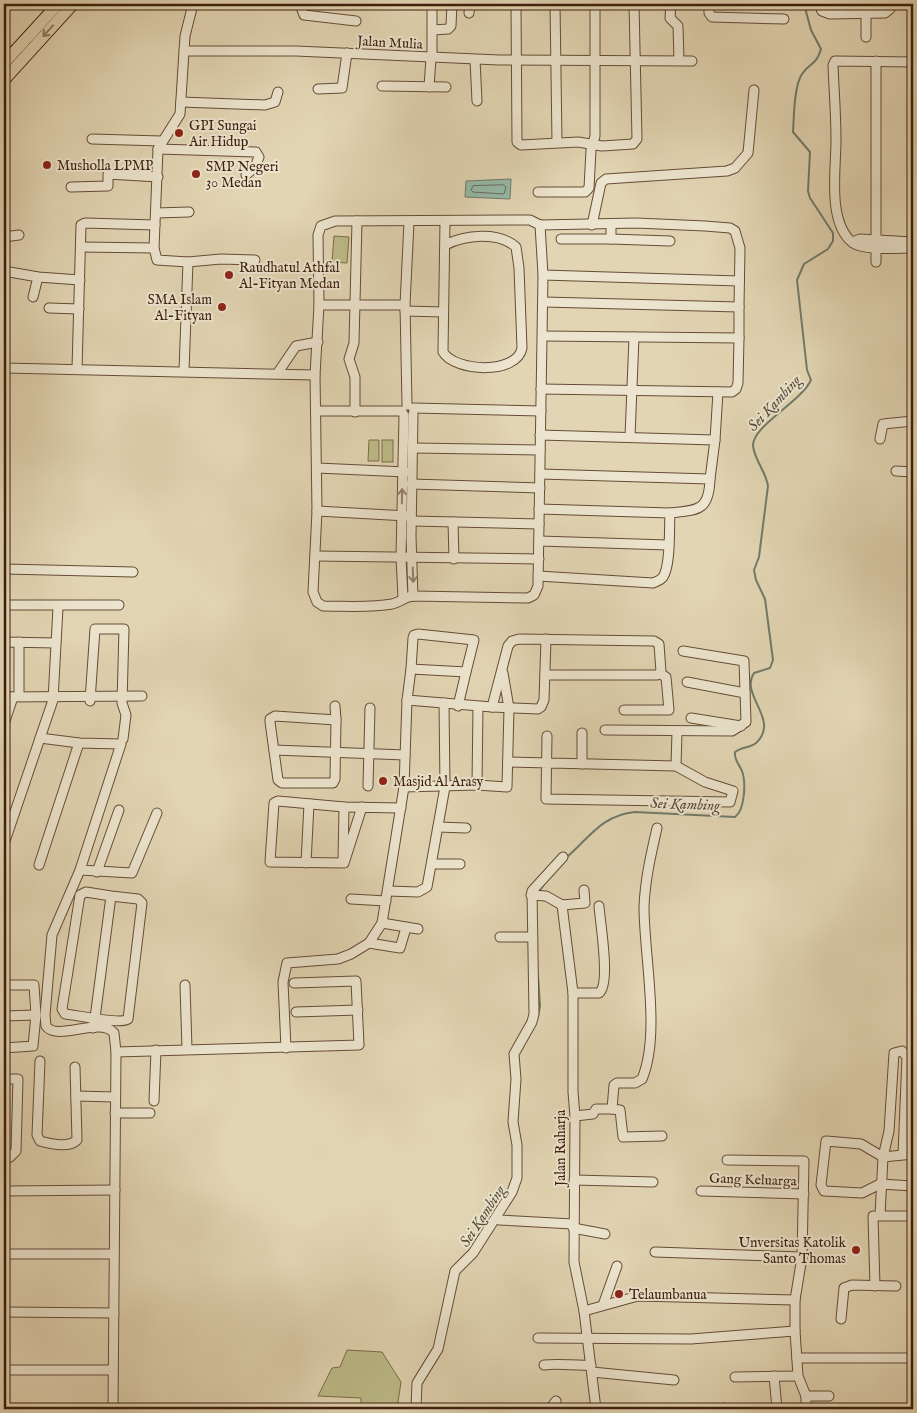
<svg xmlns="http://www.w3.org/2000/svg" width="917" height="1413" font-family="'IM FELL English',serif">
<style>
.green{fill:#bcbb87;stroke:#7c6c4a}
.water{fill:#95b9a8;stroke:#717b6a}
.lines{fill:none;stroke-linecap:round;stroke-linejoin:round}
.shore{stroke:#686c5a;stroke-width:1}
.stream{stroke:#717b6a;stroke-width:2}
.minor-casing{stroke:#664c36;stroke-width:11}
.major-casing{stroke:#3c1e0d;stroke-width:13}
.minor{stroke:#ece4ce;stroke-width:9}
.major{stroke:#e2d5b3;stroke-width:11}
.oneway{stroke:#8f7a60}
.oneway2{stroke:#94816e}
.poi-dot{fill:#8f2418;stroke:#ece4ce;stroke-width:2}
.labels{text-anchor:middle;stroke-width:4;stroke-linejoin:round;paint-order:stroke}
.street-label{font-size:14px;fill:#3c1e0d;stroke:#ece4ce}
.poi-label{font-size:14px;fill:#3c1e0d;stroke:#ece4ce;text-anchor:start}
.water-label{font-size:15px;font-style:italic;fill:#574c3c;stroke:#ece4ce}
</style>
<rect width="100%" height="100%" fill="#e2d5b3"/>
<filter id="stains"><feTurbulence type="fractalNoise" baseFrequency=".004" numOctaves="4"/><feColorMatrix values="0 0 0 0 .2 0 0 0 0 .09 0 0 0 0 .02 0 0 0 .5 -.17"/></filter>
<radialGradient id="worn" r=".72"><stop offset=".6" stop-color="#630" stop-opacity="0"/><stop offset="1" stop-color="#630" stop-opacity=".3"/></radialGradient>
<g class="green">
<polygon points="334,236 349,237 347,263 332,262"/>
<polygon points="369,440 379,440 379,461 368,461"/>
<rect x="382" y="440" width="11" height="22"/>
<polygon points="347,1350 382,1352 401,1382 397,1409 361,1409 361,1398 318,1396 332,1368 340,1367"/>
</g>
<polygon class="water" points="511,179 510,199 465,197 466,181"/>
<g class="lines">
<polygon class="shore" points="504,185 506,187 504,194 473,192 471,190 473,186"/>
<g class="stream">
<path d="M566 858C589 838 602 815 635 812L735 817C745 810 746 782 742 771 739 764 734 760 735 752 741 747 750 748 756 743 781 720 739 695 754 673L770 668 773 660 765 599 756 580 754 570 759 557 768 486C766 472 755 461 753 446 752 426 801 402 811 380L807 370 797 280 804 264 828 249 833 241V233L810 198 808 191 810 152 793 132C794 117 794 86 802 74 810 62 816 66 821 49L811 30 804 4"/>
<polyline points="538,893 547,880"/>
<polyline points="538,1016 540,1006 538,976"/>
</g>
<g class="minor-casing">
<g id="minor">
<polyline points="300,4 304,15 356,21"/>
<polyline points="432,4 432,58"/>
<polyline points="516,4 517,142 521,145 578,142 602,146 633,144 637,139 634,4"/>
<polyline points="555,4 557,142"/>
<polyline points="671,4 670,18 678,26 679,60"/>
<polyline points="709,4 709,13 712,17 784,19"/>
<polyline points="819,4 822,11 830,14 885,13 890,9 891,4"/>
<polyline points="469,13 470,4"/>
<polyline points="433,30 448,29 451,26 452,4"/>
<polyline points="866,37 866,13"/>
<polyline points="184,51 296,51 499,60 692,61"/>
<polyline points="475,60 477,101"/>
<path d="M913 62 835 61 833 65C834 90 836 115 836 141 836 169 827 223 853 243 865 251 898 248 913 248"/>
<polyline points="382,86 446,87"/>
<polyline points="429,87 431,58"/>
<polyline points="318,89 342,88 347,53"/>
<polyline points="181,102 265,105 275,102 278,92"/>
<polyline points="92,139 161,141"/>
<polyline points="158,149 256,152 259,157 255,167 246,175"/>
<polyline points="71,187 108,186 108,174 158,177"/>
<polyline points="538,192 585,192 589,188 591,150 595,136 595,4"/>
<polyline points="156,213 189,212"/>
<path d="M530 220 540 225 543 275 538 586 534 595 528 598 413 596C404 597 401 602 392 604 370 608 346 606 323 606L317 602 313 592 317 511 315 375 319 305 318 235 321 226 335 221Z"/>
<polyline points="611,224 611,239 670,241"/>
<polyline points="540,225 636,223 705,226 730,228 735,231 740,248 739,307 544,302"/>
<polyline points="592,225 601,183 606,179 727,171 735,168 748,153 754,90"/>
<polyline points="4,237 19,235"/>
<polyline points="561,239 611,239"/>
<polyline points="853,242 860,239 913,242"/>
<path d="M445 245C465 235 498 231 516 247L519 268 522 348C517 375 455 372 443 352L445 221"/>
<polyline points="913,245 913,349"/>
<polyline points="81,247 154,248"/>
<polyline points="188,262 221,259 255,260"/>
<polyline points="876,262 876,61"/>
<polyline points="4,271 38,277 80,280"/>
<polyline points="543,275 739,281"/>
<polyline points="33,297 38,277"/>
<polyline points="319,305 405,305"/>
<polyline points="49,308 79,309"/>
<polyline points="405,311 443,312"/>
<polyline points="543,336 739,338 739,307"/>
<polyline points="4,368 315,375"/>
<polyline points="77,369 81,225 85,223 155,225"/>
<polyline points="184,371 188,262 157,260 154,248 158,149 180,114 185,36 193,4"/>
<polyline points="277,374 296,346 318,342"/>
<polyline points="541,389 732,392 736,389 738,383 739,338"/>
<polyline points="407,405 405,305 409,222"/>
<polyline points="413,408 541,411"/>
<polyline points="316,411 402,411"/>
<polyline points="355,412 355,377 349,359 354,343 357,221"/>
<polyline points="413,414 411,537 413,596"/>
<polyline points="540,435 715,440 710,479"/>
<polyline points="630,437 634,337"/>
<polyline points="880,439 883,424 913,421"/>
<polyline points="715,440 718,392"/>
<polyline points="413,448 540,450"/>
<polyline points="317,468 406,472"/>
<polyline points="896,471 913,472"/>
<polyline points="411,484 540,488"/>
<polyline points="539,509 670,513"/>
<polyline points="317,511 407,516"/>
<polyline points="412,521 539,524"/>
<polyline points="453,522 454,559"/>
<polyline points="539,541 668,545"/>
<polyline points="315,556 539,559"/>
<polyline points="4,569 133,572"/>
<path d="M538 576 653 583C657 581 660 581 663 577 671 565 669 528 670 513 698 510 709 511 710 479L540 474"/>
<polyline points="403,597 401,558 404,415"/>
<polyline points="4,605 119,605"/>
<polyline points="4,642 56,643"/>
<polyline points="411,669 413,638 414,635 418,634 474,640 466,672"/>
<polyline points="687,682 745,693"/>
<polyline points="19,696 19,642"/>
<polyline points="4,697 142,696"/>
<polyline points="407,700 492,707 508,646 512,641 519,639 654,641 659,644 661,672 657,675 545,675"/>
<polyline points="90,701 95,629 124,629 122,703 126,715 123,739"/>
<polyline points="335,706 336,720"/>
<polyline points="492,707 538,709 541,707 544,700 546,639"/>
<polyline points="624,710 669,710 666,677 660,674"/>
<polygon points="275,716 336,720 335,779 333,783 282,783 278,780 270,722 270,719"/>
<polyline points="691,718 741,726"/>
<polyline points="4,724 13,697"/>
<polyline points="605,730 732,731 746,722 744,661 683,651"/>
<polyline points="582,733 582,764"/>
<path d="M40 738 79 743 121 744 80 870 52 935 45 1015 46 1026C57 1042 100 1016 114 1033L116 1052 113 1409"/>
<polyline points="274,750 405,755"/>
<polyline points="508,762 676,766 705,782 733,791 730,802 546,799 547,736"/>
<polyline points="676,766 677,732"/>
<polyline points="477,785 478,707"/>
<polyline points="368,786 370,708"/>
<polyline points="404,787 477,785 507,787 509,708 503,673"/>
<polyline points="362,807 344,863 270,862 274,803 278,801 344,807 401,808"/>
<polyline points="438,827 466,828"/>
<path d="M657 828C651 854 645 880 644 907 644 956 661 1034 642 1079L635 1083H617L614 1085 612 1109 620 1110 623 1137 662 1136"/>
<polyline points="4,844 53,700 58,607"/>
<polyline points="343,859 344,807"/>
<polyline points="306,863 309,804"/>
<polyline points="432,864 460,864"/>
<polyline points="39,865 79,743"/>
<polyline points="80,870 132,873 157,813"/>
<polyline points="97,872 119,810"/>
<polyline points="388,891 418,892 427,887 445,787 444,703"/>
<polyline points="531,895 546,896 562,905"/>
<polyline points="351,899 386,901"/>
<polyline points="562,905 573,993 573,1092 575,1116 574,1262 584,1311 596,1409"/>
<polyline points="562,905 585,903 584,890"/>
<polyline points="382,923 418,929"/>
<polyline points="500,937 532,937"/>
<polyline points="369,943 400,948 406,928"/>
<polyline points="4,985 34,985 36,1015 33,1046 4,1048"/>
<polyline points="185,985 187,1049"/>
<path d="M573 993H599C611 984 600 922 599 906"/>
<polyline points="296,1012 358,1010"/>
<polyline points="4,1016 36,1015"/>
<path d="M93 1028 95 1018 111 896 86 892 80 895 62 1009 65 1014C77 1015 120 1025 128 1019L142 903 138 899 111 896"/>
<polyline points="286,1048 283,982 287,963 338,959 351,954 369,943 382,923 404,787 407,700 411,669 466,672 458,706"/>
<polyline points="116,1052 359,1045 356,981 294,983"/>
<path d="M40 1061 37 1135 40 1141C50 1144 69 1148 77 1140L75 1067"/>
<polyline points="4,1079 18,1079 16,1151 10,1157 4,1157"/>
<polyline points="76,1096 115,1097"/>
<polyline points="154,1101 156,1050"/>
<polyline points="115,1113 150,1113"/>
<polyline points="575,1116 593,1114 596,1109 612,1109"/>
<polyline points="903,1154 907,1057 902,1051 894,1053 889,1131 883,1157 861,1144 826,1141 821,1185 824,1191 862,1193 880,1184 913,1186"/>
<polyline points="727,1160 804,1161 802,1257 795,1300 795,1331 798,1376 806,1396 806,1409"/>
<polyline points="574,1180 653,1182"/>
<polyline points="4,1191 115,1190"/>
<polyline points="701,1191 804,1194"/>
<polyline points="880,1215 883,1157 913,1154"/>
<polyline points="499,1220 573,1224"/>
<polyline points="573,1228 605,1234"/>
<polyline points="655,1252 802,1257"/>
<polyline points="4,1254 113,1254"/>
<polyline points="875,1286 873,1216 913,1216"/>
<polyline points="603,1305 617,1266"/>
<polyline points="584,1311 638,1296 795,1300"/>
<polyline points="4,1312 114,1313"/>
<polyline points="841,1319 844,1288 852,1285 896,1286"/>
<polyline points="538,1338 691,1339 795,1331"/>
<polyline points="797,1358 907,1358"/>
<path d="M544 1365C561 1363 574 1366 591 1365"/>
<polyline points="4,1370 112,1370"/>
<polyline points="592,1372 674,1380"/>
<polyline points="774,1376 777,1409"/>
<polyline points="735,1377 798,1376"/>
<polyline points="806,1396 829,1396"/>
<polyline points="416,1409 417,1383 438,1349 455,1271 473,1253 512,1192 517,1178 517,1145 513,1122 516,1079 514,1054 532,1022 534,1014 532,891 563,857"/>
<polyline points="550,1409 556,1401"/>
<polyline points="724,1409 724,1408"/>
</g>
</g>
<g class="major-casing">
<g id="major">
<polyline points="4,63 58,4"/>
<polyline points="4,80 73,4"/>
</g>
</g>
<use href="#minor" class="minor"/>
<use href="#major" class="major"/>
</g>
<defs><path id="oneway-shaft" d="M-6 0H5M1.5-3L5.5 0L1.5 3" fill="none" stroke-width="1.6" stroke-linecap="round" stroke-linejoin="round" transform="scale(1.25)"/></defs>
<use class="oneway" href="#oneway-shaft" transform="translate(48 31) rotate(132)"/>
<g class="oneway2">
<use href="#oneway-shaft" transform="translate(402 496) rotate(-89)"/>
<use href="#oneway-shaft" transform="translate(413 575) rotate(88)"/>
</g>
<g class="poi-dot">
<circle cx="179" cy="133" r="5"/>
<circle cx="47" cy="165" r="5"/>
<circle cx="196" cy="174" r="5"/>
<circle cx="229" cy="275" r="5"/>
<circle cx="222" cy="307" r="5"/>
<circle cx="383" cy="781" r="5"/>
<circle cx="856" cy="1250" r="5"/>
<circle cx="619" cy="1294" r="5"/>
</g>
<g class="labels">
<g class="street-label">
<text transform="translate(390 42) rotate(3)" y="5">Jalan Mulia</text>
<text transform="translate(560 1148) rotate(-90)" y="5">Jalan Raharja</text>
<text transform="translate(753 1179) rotate(2)" y="5">Gang Keluarga</text>
</g>
<g class="poi-label">
<text x="189" y="130">GPI Sungai<tspan x="189" dy="16">Air Hidup</tspan></text>
<text x="57" y="170">Musholla LPMP</text>
<text x="206" y="171">SMP Negeri<tspan x="206" dy="16">30 Medan</tspan></text>
<text x="239" y="272">Raudhatul Athfal<tspan x="239" dy="16">Al-Fityan Medan</tspan></text>
<text x="212" y="304" text-anchor="end">SMA Islam<tspan x="212" dy="16">Al-Fityan</tspan></text>
<text x="393" y="786">Masjid Al Arasy</text>
<text x="846" y="1247" text-anchor="end">Unversitas Katolik<tspan x="846" dy="16">Santo Thomas</tspan></text>
<text x="629" y="1299">Telaumbanua</text>
</g>
<g class="water-label">
<text transform="translate(774 403) rotate(-47)" y="5">Sei Kambing</text>
<text transform="translate(685 804) rotate(2)" y="5">Sei Kambing</text>
<text transform="translate(482 1216) rotate(-57)" y="5">Sei Kambing</text>
</g>
</g>
<rect width="917" height="1413" fill="none" stroke="#e2d5b3" stroke-width="20"/>
<rect x="5" y="5" width="907" height="1403" fill="none" stroke="#3c1e0d" stroke-width="2.5"/>
<rect x="10" y="10" width="897" height="1393" fill="none" stroke="#3c1e0d"/>
<rect width="100%" height="100%" filter="url(#stains)"/>
<rect width="100%" height="100%" fill="url(#worn)"/>
</svg>
